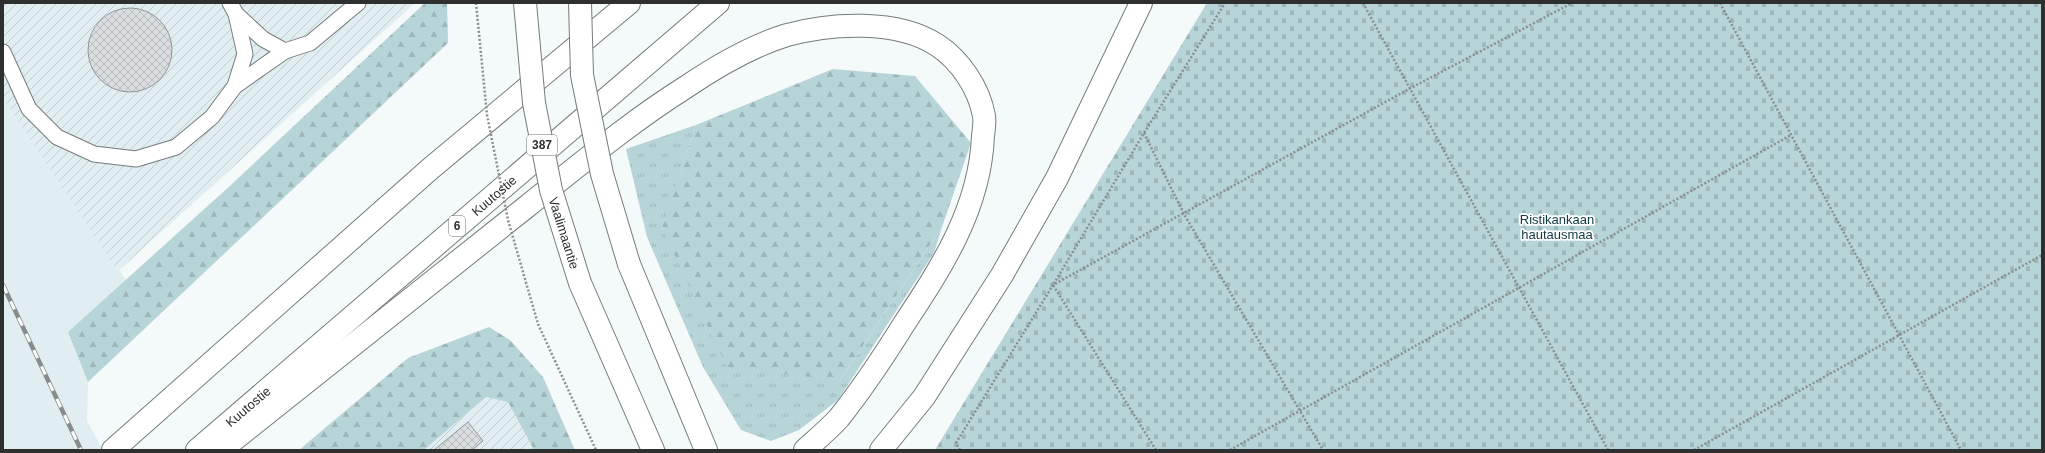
<svg xmlns="http://www.w3.org/2000/svg" width="2045" height="453" font-family="Helvetica,sans-serif">
<style>
.built{fill:#e0eef1}
.industrial{fill:url(#industrial-furrows)}
.grass{fill:url(#grass-tufts)}
.forest{fill:url(#forest-firs)}
.cemetery{fill:url(#cemetery-stones)}
.building{fill:url(#building-cross-hatch);stroke:#939799}
.lines{fill:none;stroke-linecap:round;stroke-linejoin:round}
.lane-casing{stroke:#767b7c;stroke-width:17}
.primary-casing{stroke:#767b7c;stroke-width:24}
.highway-casing{stroke:#767b7c;stroke-width:24}
.path{stroke:#8b8e8f;stroke-width:2.5;stroke-dasharray:2 2;stroke-linecap:butt}
.lane{stroke:#fff;stroke-width:15}
.primary{stroke:#fff;stroke-width:22}
.highway{stroke:#fff;stroke-width:22}
.rail-casing{stroke:#878b8b;stroke-width:4.5}
.rail{stroke:#fff;stroke-width:3;stroke-dasharray:9;stroke-linecap:butt}
.primary-bridge-casing{stroke:#767b7c;stroke-width:24;stroke-linecap:butt}
.path-bridge{stroke:#8b8e8f;stroke-width:2.5;stroke-dasharray:2 2;stroke-linecap:butt}
.primary-bridge{stroke:#fff;stroke-width:22}
.labels{text-anchor:middle;stroke-width:3.5;stroke-linejoin:round;paint-order:stroke}
.shield{fill:#fff;stroke:#6d6e6e;stroke-width:1}
.shield-label{font-size:12px;font-weight:bold;fill:#2e3030}
.street-label{font-size:13px;fill:#2e3030;stroke:#fff}
.park-label{font-size:13px;fill:#0e3a40;stroke:#fff}
</style>
<defs>
<pattern id="industrial-furrows" width="10" height="10" patternUnits="userSpaceOnUse"><rect width="10" height="10" fill="#e0eef1"/><path d="M-1 1l2-2M0 10L10 0M9 11l2-2" fill="none" stroke="#c0cccf"/></pattern>
<pattern id="grass-tufts" width="24" height="20" patternUnits="userSpaceOnUse"><rect width="24" height="20" fill="#b7d4d8"/><path d="M3 7l-1-3M5 7V3M7 7l1-3M15 17l-1-3M17 17v-4M19 17l1-3" fill="none" stroke="#9eb6ba"/></pattern>
<pattern id="forest-firs" width="22" height="20" patternUnits="userSpaceOnUse"><rect width="22" height="20" fill="#b7d4d8"/><path d="M5 1l3.5 6h-7zM16 11l3.5 6h-7z" fill="#9eb6ba"/></pattern>
<pattern id="cemetery-stones" width="16" height="16" patternUnits="userSpaceOnUse"><rect width="16" height="16" fill="#b7d4d8"/><path d="M2 7V4a2 2 0 0 1 4 0v3zM10 15v-3a2 2 0 0 1 4 0v3z" fill="#9eb6ba"/></pattern>
<pattern id="building-cross-hatch" width="8" height="8" patternUnits="userSpaceOnUse"><rect width="8" height="8" fill="#d9dddf"/><path d="M0 0l8 8M0 8l8-8" fill="none" stroke="#bbbec0"/></pattern>
</defs>
<rect width="100%" height="100%" fill="#f4f9fa"/>
<polygon class="built" points="3,98 126,280 68,332 88,382 87,421 103,450 3,450"/>
<g class="industrial">
<polygon points="3,3 415,3 118,271 3,98"/>
<polygon points="486,397 508,402 534,450 424,450"/>
</g>
<polygon class="grass" points="696,125 662,229 840,380 942,227 934,253 838,400 799,430 771,441 741,430 703,367 647,237 626,149"/>
<g class="forest">
<polygon points="425,3 447,3 448,43 88,382 68,332 232,184"/>
<polygon points="833,69 915,76 971,143 942,227 840,380 727,367 662,228 696,125"/>
<polygon points="489,327 510,340 543,377 575,450 534,450 508,402 486,397 424,450 299,450 408,358"/>
</g>
<polygon class="cemetery" points="1207,3 2042,3 2042,450 935,450"/>
<g class="building">
<circle cx="130" cy="50" r="42"/>
<polygon points="468,422 483,441 472,450 434,450"/>
</g>
<g class="lines">
<g class="lane-casing">
<g id="lane">
<polyline points="236,14 263,39 285,51 310,43 358,3"/>
<polyline points="3,52 29,109 57,137 94,154 136,159 176,147 212,117 235,86 245,54 236,14 230,3"/>
<polyline points="235,86 285,51"/>
</g>
</g>
<g class="primary-casing">
<g id="primary">
<polyline points="629,264 706,450"/>
<polyline points="580,283 653,450"/>
</g>
</g>
<g class="highway-casing">
<g id="highway">
<polyline points="113,450 430,169 629,3"/>
<path id="s1" d="M197 450 718 3"/>
<path d="M221 450C323 369 424 288 525 208 578 166 629 123 686 87 717 66 751 46 787 35 831 23 897 19 937 45 960 60 979 88 984 116 985 122 984 129 983 136 980 208 943 265 904 324 884 356 863 388 839 418 829 429 816 440 805 450"/>
<polyline points="881,450 924,397 1002,275 1057,178 1141,3"/>
</g>
</g>
<g class="path">
<polyline points="1363,3 1608,450"/>
<polyline points="1720,3 1961,450"/>
<polyline points="1144,133 1184,214 1323,450"/>
<polyline points="538,324 596,450"/>
<polyline points="960,450 956,443 1053,285 1409,89 1572,3"/>
<polyline points="1156,450 1053,285 1144,133 1225,3"/>
<polyline points="1230,450 1791,135"/>
<polyline points="1694,450 2042,255"/>
</g>
<use href="#lane" class="lane"/>
<use href="#primary" class="primary"/>
<use href="#highway" class="highway"/>
<g class="rail-casing">
<polyline id="rail" points="3,285 81,450"/>
</g>
<use href="#rail" class="rail"/>
<g class="primary-bridge-casing">
<g id="primary-bridge">
<path id="s2" d="M525 3 534 103 551 190 580 283"/>
<polyline points="580,3 582,75 602,174 629,264"/>
</g>
</g>
<polyline class="path-bridge" points="476,3 487,115 508,220 538,324"/>
<use href="#primary-bridge" class="primary-bridge"/>
</g>
<g class="labels">
<g class="shield">
<rect x="527" y="135" width="30" height="20" rx="3"/>
<rect x="449" y="216" width="16" height="20" rx="3"/>
</g>
<g class="shield-label">
<text x="542" y="149">387</text>
<text x="457" y="230">6</text>
</g>
<g class="street-label">
<text dy="5" stroke="none"><textPath href="#s1" startOffset="391">Kuutostie</textPath></text>
<text dy="5" stroke="none"><textPath href="#s2" startOffset="234">Vaalimaantie</textPath></text>
<text dy="5" stroke="none"><textPath href="#s1" startOffset="67">Kuutostie</textPath></text>
</g>
<g class="park-label">
<text x="1557" y="224">Ristikankaan<tspan x="1557" dy="15">hautausmaa</tspan></text>
</g>
</g>
<rect width="2045" height="453" fill="none" stroke="#2e3030" stroke-width="8"/>
</svg>
